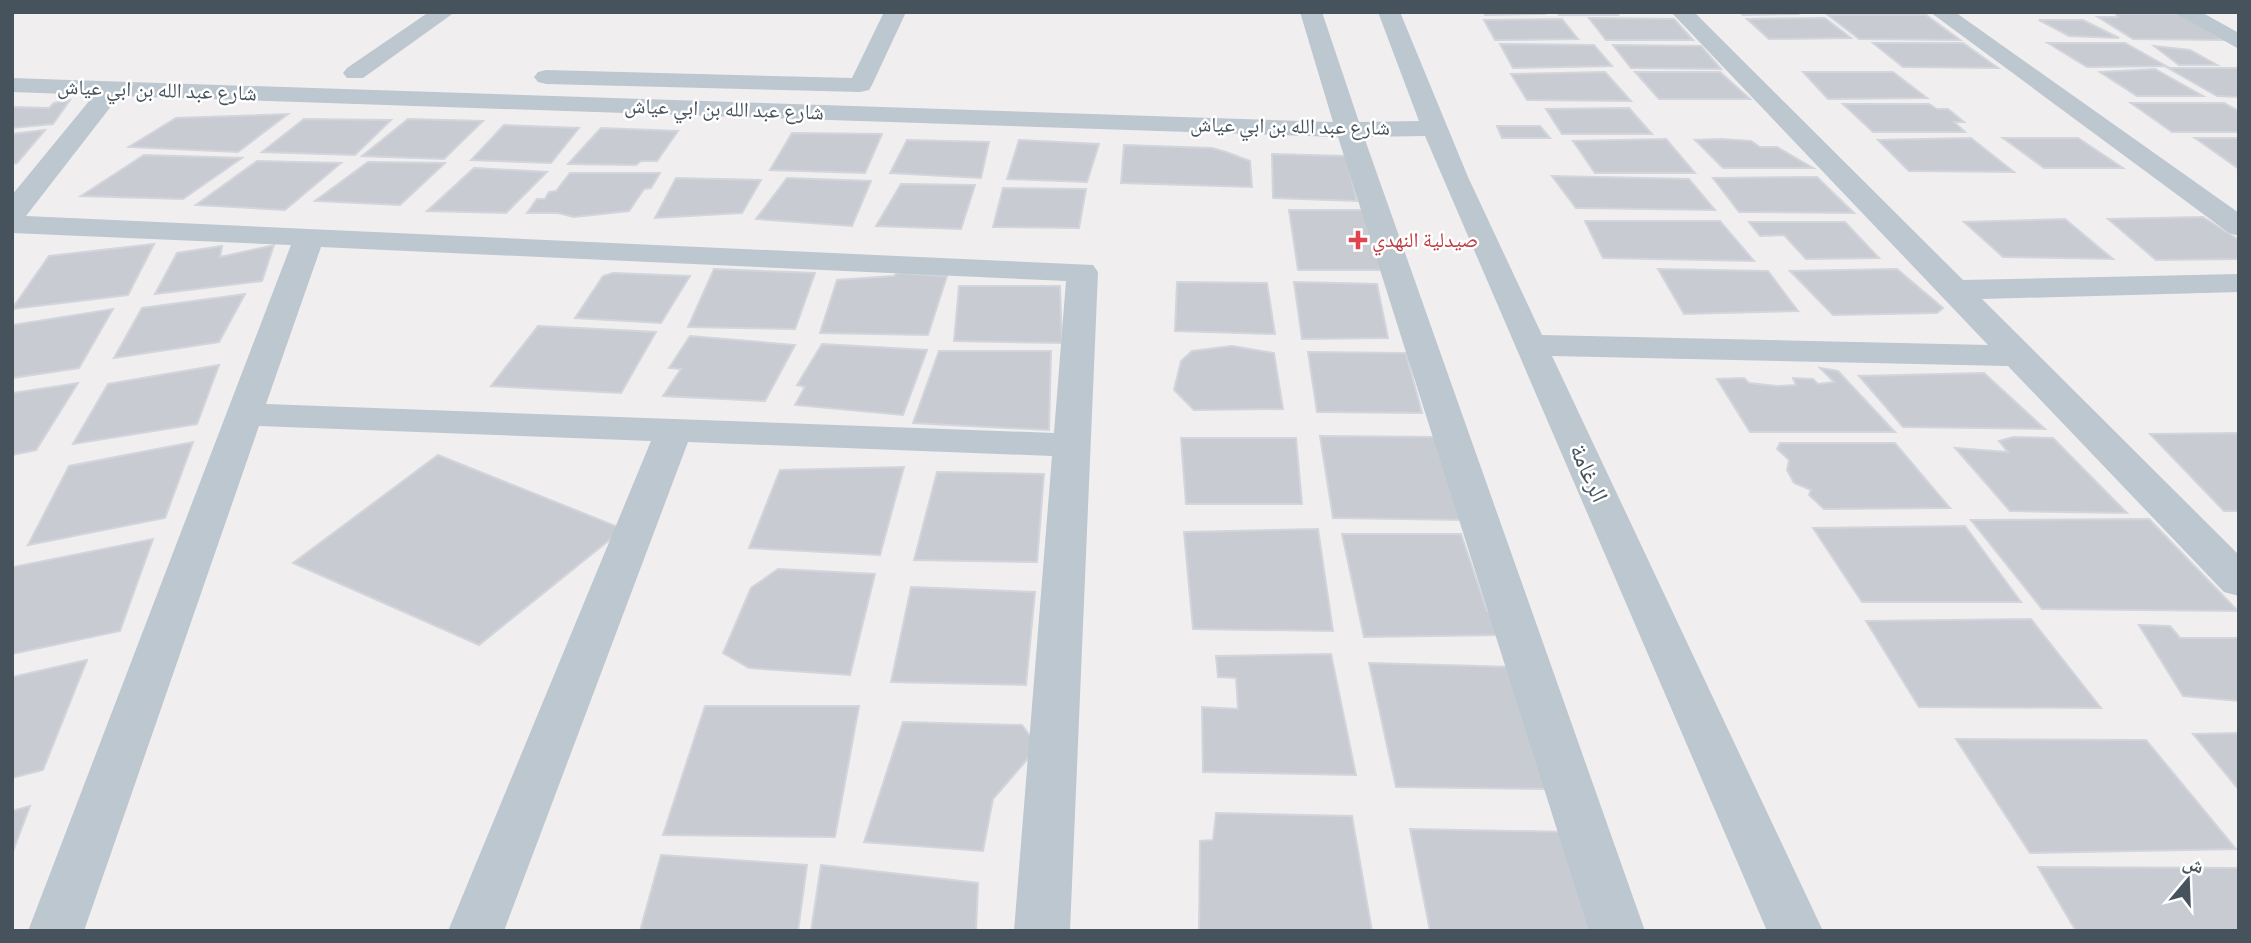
<svg xmlns="http://www.w3.org/2000/svg" width="2251" height="943" font-family="'Source Sans 3','Noto Naskh Arabic',sans-serif">
<style>
.building{fill:#c8ccd2;stroke:#d2d5db;stroke-width:2}
.lines{fill:none;stroke-linecap:round;stroke-linejoin:round}
.minor{fill:#bcc7cf;fill-rule:evenodd}
.health-dot{fill:#e0444e;stroke:#fff;stroke-width:2.5}
.labels{text-anchor:middle;stroke-width:5;stroke-linejoin:round;paint-order:stroke}
.far-street-label{font-size:21px;fill:#46535d;stroke:#fff}
.far-health-label{font-size:21px;fill:#be3a42;stroke:#fff;text-anchor:start}
.street-label{font-size:24px;fill:#46535d;stroke:#fff}
</style>
<rect width="100%" height="100%" fill="#f1eeef"/>
<g class="building">
<polygon points="1484,12 1542,12 1544,14 1485,15"/>
<polygon points="1557,12 1616,12 1618,15 1559,15"/>
<polygon points="1740,12 1794,12 1797,14 1743,15"/>
<polygon points="2116,14 2179,14 2224,40 2133,39 2098,17 2118,17"/>
<polygon points="1828,15 1926,15 1960,40 1859,39"/>
<polygon points="1589,18 1674,19 1693,40 1606,40"/>
<polygon points="1825,18 1851,38 1769,39 1747,19"/>
<polygon points="1562,19 1578,39 1495,40 1484,20"/>
<polygon points="2039,20 2083,20 2119,38 2069,36"/>
<polygon points="1873,43 1963,43 1998,68 1903,67"/>
<polygon points="2048,43 2125,43 2166,66 2087,67"/>
<polygon points="1500,44 1594,45 1612,66 1513,68"/>
<polygon points="1613,45 1701,46 1721,69 1631,68"/>
<polygon points="2154,46 2190,50 2217,65 2179,65"/>
<polygon points="2168,68 2239,68 2239,97 2217,96"/>
<polygon points="2155,69 2203,96 2137,96 2100,72"/>
<polygon points="1605,72 1631,101 1527,100 1511,74"/>
<polygon points="1635,72 1720,72 1750,99 1659,99"/>
<polygon points="1803,72 1893,72 1927,98 1828,99"/>
<polygon points="70,100 53,124 12,128 12,107 49,108 54,103"/>
<polygon points="2131,103 2224,103 2239,111 2239,132 2172,132"/>
<polygon points="1843,104 1929,104 1937,109 1948,109 1964,122 1954,122 1965,132 1873,132"/>
<polygon points="1629,108 1652,134 1562,134 1546,109"/>
<polygon points="288,114 238,152 129,147 176,118"/>
<polygon points="304,119 391,120 355,155 262,152"/>
<polygon points="408,119 483,121 444,159 362,156"/>
<polygon points="504,125 579,128 551,163 471,160"/>
<polygon points="1497,126 1540,126 1550,138 1502,138"/>
<polygon points="601,128 678,131 657,161 641,161 636,165 568,164"/>
<polygon points="45,130 17,163 12,164 12,134"/>
<polygon points="792,133 882,134 865,173 770,170"/>
<polygon points="1971,138 2014,172 1909,171 1878,140"/>
<polygon points="2003,138 2078,138 2123,168 2044,168"/>
<polygon points="2195,138 2239,138 2239,169"/>
<polygon points="1666,139 1695,173 1595,173 1573,141"/>
<polygon points="1720,139 1751,141 1760,147 1777,147 1813,168 1723,168 1695,140"/>
<polygon points="907,140 989,142 981,178 890,173"/>
<polygon points="1019,140 1099,144 1087,182 1007,179"/>
<polygon points="1124,145 1212,148 1226,152 1250,161 1252,187 1121,183"/>
<polygon points="1272,154 1346,156 1357,201 1273,198"/>
<polygon points="144,155 242,158 183,199 81,196"/>
<polygon points="257,161 341,163 285,210 196,205"/>
<polygon points="368,162 445,163 400,205 315,201"/>
<polygon points="474,168 547,172 506,213 427,211"/>
<polygon points="570,173 660,173 651,188 644,189 629,211 574,217 558,213 527,213 537,199 545,199 549,192 556,191"/>
<polygon points="1552,176 1689,179 1715,210 1576,208"/>
<polygon points="1817,177 1854,213 1739,212 1713,178"/>
<polygon points="676,178 761,180 742,213 655,218"/>
<polygon points="787,178 871,181 852,226 756,219"/>
<polygon points="901,184 975,185 961,229 876,226"/>
<polygon points="1003,188 1086,189 1079,228 993,227"/>
<polygon points="1289,210 1366,210 1381,270 1298,270"/>
<polygon points="2203,217 2239,240 2239,259 2156,260 2108,219"/>
<polygon points="2065,219 2113,259 2003,257 1964,222"/>
<polygon points="1585,221 1720,221 1754,261 1603,258"/>
<polygon points="1749,222 1845,222 1879,258 1806,259 1784,235 1760,236"/>
<polygon points="154,244 128,295 12,309 49,256"/>
<polygon points="274,245 262,281 155,294 177,253 222,246 220,257"/>
<polygon points="714,269 815,273 795,329 688,327"/>
<polygon points="1658,269 1768,271 1798,311 1684,314"/>
<polygon points="1897,269 1943,308 1937,313 1833,315 1790,271"/>
<polygon points="613,273 690,276 661,323 575,318 603,276"/>
<polygon points="897,273 947,276 928,335 820,333 837,280 894,276"/>
<polygon points="1177,282 1267,283 1275,334 1175,331"/>
<polygon points="1294,282 1377,284 1388,338 1302,339"/>
<polygon points="959,286 1060,286 1062,343 954,341"/>
<polygon points="245,294 219,342 114,358 142,308"/>
<polygon points="113,309 79,368 12,378 12,325"/>
<polygon points="538,326 656,332 621,393 491,386"/>
<polygon points="690,336 795,345 765,401 663,396 681,369 669,368"/>
<polygon points="822,344 927,350 903,415 795,405 805,387 797,385"/>
<polygon points="1232,346 1274,353 1283,409 1194,410 1174,390 1181,361 1192,351"/>
<polygon points="939,351 1051,351 1049,430 913,423"/>
<polygon points="1308,352 1406,353 1422,413 1317,412"/>
<polygon points="219,365 197,424 73,444 108,384"/>
<polygon points="1820,368 1838,371 1895,432 1750,432 1717,379 1744,378 1749,383 1777,386 1796,385 1793,378 1813,379 1818,384 1834,382"/>
<polygon points="1984,373 2045,429 1903,427 1859,376"/>
<polygon points="78,383 36,450 12,455 12,393"/>
<polygon points="2239,433 2239,511 2224,511 2150,434"/>
<polygon points="1320,436 1442,437 1466,520 1333,518"/>
<polygon points="2013,437 2053,438 2127,513 2010,511 1955,448 2008,452 1999,441"/>
<polygon points="1181,438 1296,438 1302,504 1186,504"/>
<polygon points="193,442 165,518 28,545 69,466"/>
<polygon points="1780,443 1895,443 1950,508 1824,509 1809,495 1811,490 1794,483 1787,470 1789,460 1777,449"/>
<polygon points="438,455 623,529 479,645 293,563"/>
<polygon points="904,467 880,555 749,548 780,470"/>
<polygon points="937,472 1044,474 1037,562 914,560"/>
<polygon points="2149,519 2238,611 2042,609 1971,520"/>
<polygon points="1965,526 2021,602 1862,602 1813,528"/>
<polygon points="1318,529 1333,631 1193,629 1184,532"/>
<polygon points="1342,534 1461,534 1487,611 1500,614 1503,635 1364,637"/>
<polygon points="153,539 120,631 12,654 13,567"/>
<polygon points="778,569 875,574 850,675 749,668 723,653 751,588"/>
<polygon points="911,587 1035,592 1026,685 891,682"/>
<polygon points="2031,619 2101,708 1919,707 1866,621"/>
<polygon points="2139,625 2170,626 2180,638 2239,638 2239,701 2183,696"/>
<polygon points="1331,654 1356,775 1203,772 1202,707 1238,709 1236,678 1218,677 1216,656"/>
<polygon points="87,660 43,770 12,778 12,677"/>
<polygon points="1369,663 1514,667 1549,789 1396,787"/>
<polygon points="705,706 859,706 835,837 663,835"/>
<polygon points="903,722 1022,725 1038,747 993,799 983,851 864,842"/>
<polygon points="2239,733 2239,790 2193,734"/>
<polygon points="1956,739 2146,740 2236,849 2030,853"/>
<polygon points="30,806 12,854 12,811"/>
<polygon points="1216,813 1352,816 1372,931 1199,930 1200,841 1213,840"/>
<polygon points="1410,829 1573,832 1604,931 1430,931"/>
<polygon points="661,855 807,865 798,931 640,931"/>
<polygon points="821,865 978,883 976,931 811,931"/>
<polygon points="2038,867 2239,868 2239,931 2076,931"/>
</g>
<g class="lines">
<g class="minor">
<polygon points="429,12 455,12 363,78 347,78 343,73 347,68"/>
<polygon points="884,12 906,12 872,85 869,90 860,92 546,84 538,82 534,77 538,72 546,70 852,78"/>
<path d="M1300 12H1322L1359 122 1419 121 1378 12H1400L1468 177 1542 335 1988 345 1671 12H1694L1963 280 2239 274V292L1982 299 2239 555V596L2224 592 2008 366 1552 356 1823 931H1767L1425 136 1364 137 1645 931H1589L1338 137 119 96 26 216 1093 265 1098 272 1070 931H1014L1052 456 688 442 504 931H448L651 441 259 426 84 931H28L291 245 12 233V195L94 95 12 92V78L1333 122ZM321 247 1066 281 1054 433 266 404Z"/>
<polygon points="1930,12 1955,12 2239,213 2239,236 2229,233"/>
<polygon points="2173,12 2201,12 2239,33 2239,49"/>
</g>
</g>
<path class="health-dot" d="M1354.5 229.5h7v7h7v7h-7v7h-7v-7h-7v-7h7z"/>
<g class="labels">
<g class="far-street-label">
<text transform="translate(157 90) rotate(2)" y="7">شارع عبد الله بن ابي عياش</text>
<text transform="translate(724 109) rotate(2)" y="7">شارع عبد الله بن ابي عياش</text>
<text transform="translate(1290 126) rotate(1)" y="7">شارع عبد الله بن ابي عياش</text>
</g>
<g class="far-health-label">
<text x="1372" y="247">صيدلية النهدي</text>
</g>
<g class="street-label">
<text transform="translate(1589 473) rotate(66)" y="8">الرغامة</text>
</g>
</g>
<rect width="2251" height="943" fill="none" stroke="#46535d" stroke-width="28"/>
<g transform="translate(2188 880) rotate(19)" stroke="#ffffff" stroke-width="5" paint-order="stroke">
<path d="M0-5L12 26L0 18L-12 26Z" fill="#46535d"/>
<text y="-10" font-size="19" font-weight="bold" text-anchor="middle" fill="#46535d">ش</text>
</g>
</svg>
